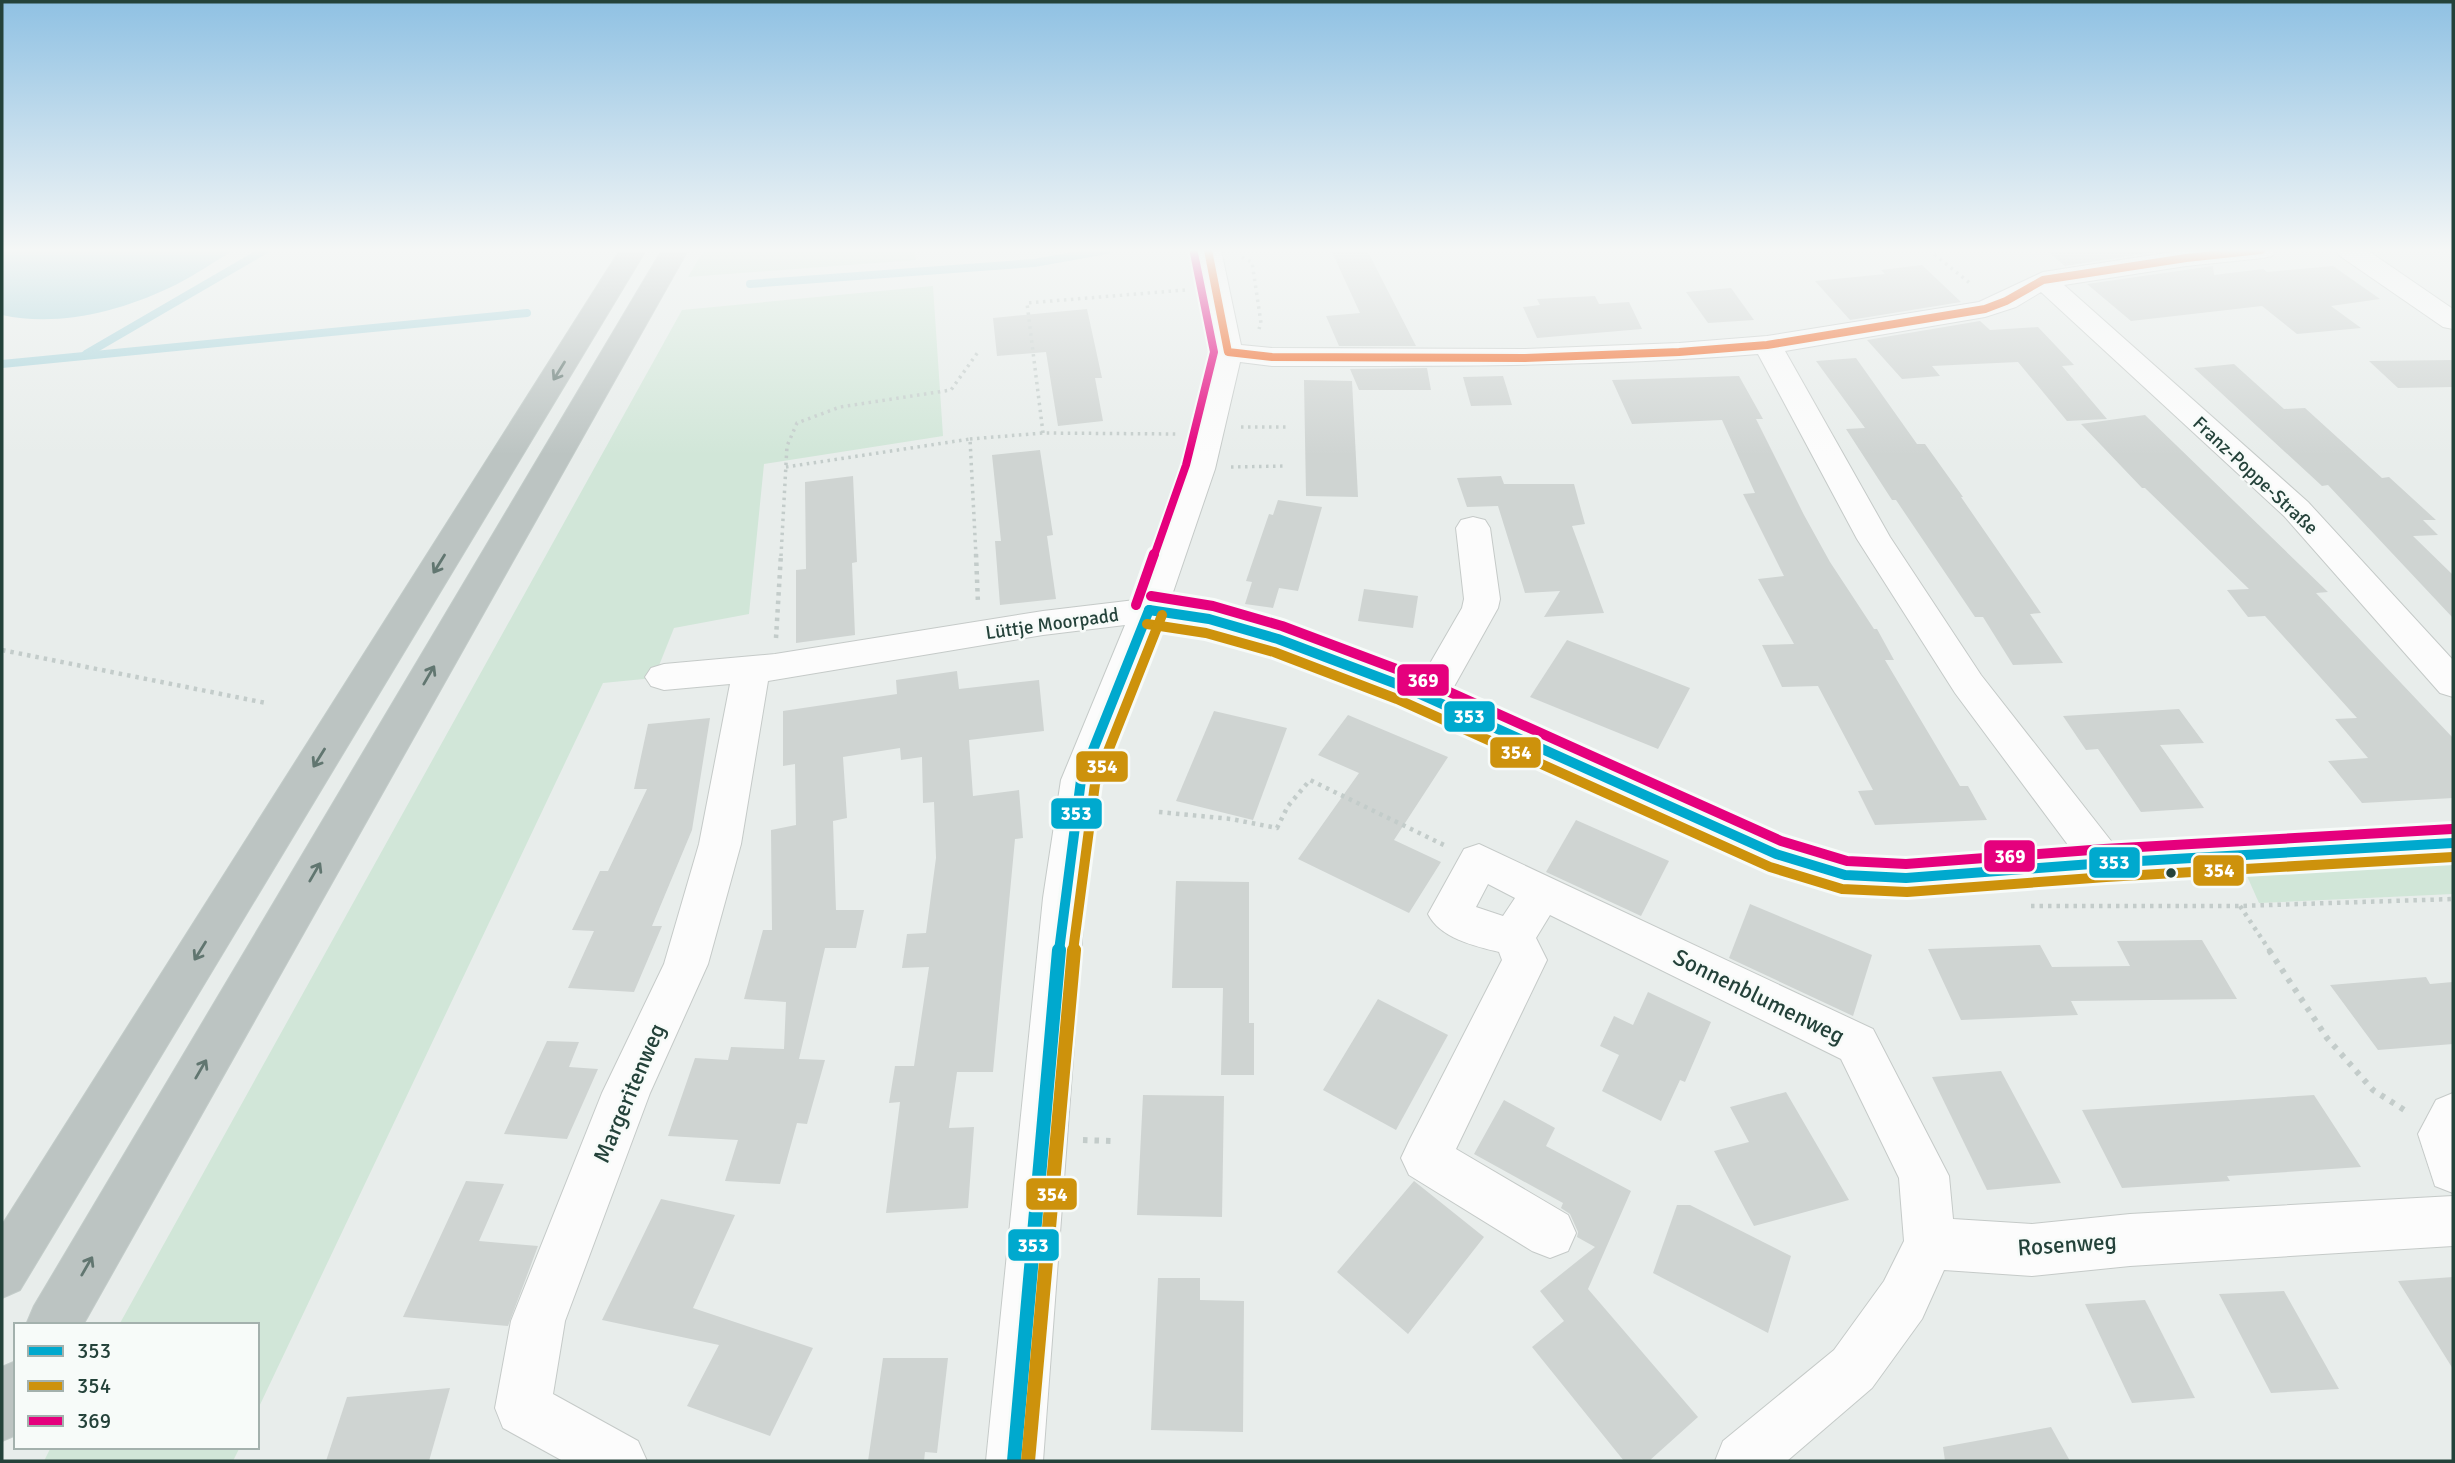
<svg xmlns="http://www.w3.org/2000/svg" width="2455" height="1463" font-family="Signika,sans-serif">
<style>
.green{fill:#d1e6d8}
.water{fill:#a9d4db}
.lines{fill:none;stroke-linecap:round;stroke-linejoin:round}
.stream{stroke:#a9d4db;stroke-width:8}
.building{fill:#cfd4d2}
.minor-casing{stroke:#c5cac8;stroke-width:2}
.highway-casing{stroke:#c3ccc9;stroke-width:2}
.path-far2{stroke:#c3ccca;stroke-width:3.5;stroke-dasharray:2.5 4.5;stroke-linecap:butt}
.path-far1{stroke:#c3ccca;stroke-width:4.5;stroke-dasharray:3.5 5;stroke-linecap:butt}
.path{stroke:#c3ccca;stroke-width:6;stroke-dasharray:4.5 7;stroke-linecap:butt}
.minor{fill:#fcfcfc;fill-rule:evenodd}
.highway{fill:#bcc4c2;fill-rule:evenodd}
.bus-1-far1-casing{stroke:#f7fbf9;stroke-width:16}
.bus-1-casing{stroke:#f7fbf9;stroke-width:19}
.bus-2-far1-casing{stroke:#f7fbf9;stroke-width:16}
.bus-2-casing{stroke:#f7fbf9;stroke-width:19}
.bus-3-far1-casing{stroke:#f7fbf9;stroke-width:12}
.bus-3-casing{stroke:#f7fbf9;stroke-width:16}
.bus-4-casing{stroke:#f7fbf9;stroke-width:12}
.bus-1-far1{stroke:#00a9ce;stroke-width:10}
.bus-1{stroke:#00a9ce;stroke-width:14}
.bus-2-far1{stroke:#cd920c;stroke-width:10}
.bus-2{stroke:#cd920c;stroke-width:14}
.bus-3-far1{stroke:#e5007d;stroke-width:8}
.bus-3{stroke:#e5007d;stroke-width:10}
.bus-4{stroke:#f26522;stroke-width:8}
.oneway{stroke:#617670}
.bus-dot{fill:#24423a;stroke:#f7fbf9;stroke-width:2.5}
.labels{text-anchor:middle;stroke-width:5;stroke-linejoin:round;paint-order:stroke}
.street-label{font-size:19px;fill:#24423a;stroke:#f7fbf9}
.near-street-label{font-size:23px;fill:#24423a;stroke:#f7fbf9}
.line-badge{stroke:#f7fbf9;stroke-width:2.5}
.badge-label{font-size:19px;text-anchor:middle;font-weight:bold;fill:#fff}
</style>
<rect width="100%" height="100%" fill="#e8edeb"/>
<g class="green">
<polygon points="704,250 913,250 916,260 688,277"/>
<polygon points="933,286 943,436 764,464 749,614 674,628 654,678 603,683 257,1411 257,1325 119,1325 682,310"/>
<polygon points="2453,860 2453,894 2259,903 2243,867"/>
<polygon points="51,1447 240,1447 233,1461 44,1461"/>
</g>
<path class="water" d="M2 250H234C212 263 191 278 169 288 118 312 57 327 2 315Z"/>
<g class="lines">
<g class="stream">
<polyline points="750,284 1034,263 1107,250"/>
<polyline points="86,354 265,250"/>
<polyline points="2,364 527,313"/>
</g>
</g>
<g class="building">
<polygon points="1331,250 1367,250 1416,346 1339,346 1326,316 1360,313"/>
<polygon points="2046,250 2167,250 2065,266"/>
<polygon points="1922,265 1961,302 1850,320 1815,281 1885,274 1881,270"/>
<polygon points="2213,266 2214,275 2263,269 2267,272 2333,266 2380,299 2331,306 2361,328 2297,334 2262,306 2131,321 2087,284"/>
<polygon points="1731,288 1754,320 1708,323 1686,292"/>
<polygon points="1595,296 1599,304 1629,302 1642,329 1537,338 1523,307 1540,305 1537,299"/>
<polygon points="1087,309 1102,378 1095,378 1103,421 1058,426 1046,352 997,356 993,318"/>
<polygon points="1980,321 1990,330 2038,327 2074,365 2062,366 2107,419 2067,421 2018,362 1932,366 1940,376 1902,379 1867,340"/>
<polygon points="1856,358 1917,444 1925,444 1963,497 1961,497 2041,613 2030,614 2063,663 2013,665 1983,617 1975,617 1896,500 1892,500 1846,429 1865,428 1816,361"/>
<polygon points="2453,360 2453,387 2398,388 2369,361"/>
<polygon points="2234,364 2284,409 2305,408 2382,478 2389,477 2436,520 2423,520 2438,535 2413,536 2453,575 2453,618 2328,485 2322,486 2194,368"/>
<polygon points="1427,368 1431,390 1359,390 1350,369"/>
<polygon points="1503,376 1512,405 1471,406 1463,377"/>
<polygon points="1739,376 1763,419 1756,419 1804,515 1830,562 1874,629 1877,629 1894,660 1885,660 1960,786 1968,786 1987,820 1875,825 1858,791 1873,790 1818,686 1782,687 1762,645 1794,644 1758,579 1784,576 1743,494 1755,493 1722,420 1632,424 1612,380"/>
<polygon points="1304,380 1352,381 1358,497 1306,496"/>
<polygon points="2145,415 2328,592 2316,593 2453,738 2453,798 2362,803 2328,761 2368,758 2335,719 2357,718 2265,616 2248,617 2227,590 2249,589 2145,488 2142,488 2081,424"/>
<polygon points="1040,450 1053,535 1047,536 1056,599 1000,605 995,541 1001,541 992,455"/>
<polygon points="853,476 857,562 852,563 855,635 796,643 796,570 806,569 805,482"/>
<polygon points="1501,476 1504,484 1574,484 1585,524 1572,526 1604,613 1544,617 1560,591 1525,593 1498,506 1467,507 1457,478"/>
<polygon points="1278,500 1322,507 1298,591 1279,588 1273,608 1245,604 1252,582 1246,581 1269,514 1273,515"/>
<polygon points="1364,589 1418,596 1413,628 1358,621"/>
<polygon points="1567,640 1690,688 1658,749 1530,697"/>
<polygon points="957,671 959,689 1039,680 1044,731 969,740 973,796 1019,790 1023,838 1015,839 993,1072 957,1072 949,1128 974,1127 968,1208 886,1213 900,1102 889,1103 895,1066 914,1066 929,967 902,968 907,934 926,933 936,858 934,802 923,803 922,757 901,760 900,748 843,757 847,818 833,821 836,910 864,910 856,948 825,948 799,1059 825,1060 807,1124 797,1123 780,1184 725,1181 738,1140 668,1136 695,1058 728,1060 731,1047 784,1049 786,1002 744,999 763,930 772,930 771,830 796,825 795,764 783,766 783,711 897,694 896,680"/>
<polygon points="2179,709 2204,743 2160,745 2204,808 2141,812 2098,749 2086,750 2063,716"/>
<polygon points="1214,711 1287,728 1253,820 1176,801"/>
<polygon points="1348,715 1448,757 1394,840 1441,862 1409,913 1298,859 1359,773 1318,755"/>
<polygon points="710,718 692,830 652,926 662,926 634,992 568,988 594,931 572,930 600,871 608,871 647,789 634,789 648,724"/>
<polygon points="1576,820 1669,861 1641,916 1546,872"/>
<polygon points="1176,881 1249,882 1249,1023 1254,1023 1254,1075 1221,1075 1223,988 1172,988"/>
<polygon points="1750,904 1872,955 1853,1016 1729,958"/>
<polygon points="2202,940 2237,999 2071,1001 2078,1015 1961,1020 1928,949 2040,945 2052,967 2130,966 2117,941"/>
<polygon points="2426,977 2430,984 2453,982 2453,1044 2378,1050 2330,985"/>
<polygon points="1648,992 1711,1022 1685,1082 1680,1080 1661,1121 1602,1091 1619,1055 1600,1046 1614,1016 1633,1025"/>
<polygon points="1378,999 1448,1035 1396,1130 1323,1090"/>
<polygon points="547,1041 579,1042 569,1067 598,1069 567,1139 504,1134"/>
<polygon points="2001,1071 2061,1183 1987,1190 1932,1077"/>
<polygon points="1786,1092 1849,1200 1754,1226 1714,1151 1749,1142 1730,1107"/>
<polygon points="1143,1095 1224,1096 1222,1217 1137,1215"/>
<polygon points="2314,1095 2361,1167 2227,1176 2230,1181 2122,1188 2082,1110"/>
<polygon points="1504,1100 1555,1128 1546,1146 1631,1191 1588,1289 1698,1417 1649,1461 1624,1461 1532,1347 1564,1321 1540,1291 1595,1247 1577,1237 1578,1232 1570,1214 1561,1208 1563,1203 1474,1154"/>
<polygon points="466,1181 504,1184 479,1241 538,1246 508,1326 403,1317"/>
<polygon points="1414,1181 1484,1237 1408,1334 1337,1272"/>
<polygon points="661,1199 735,1215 693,1308 813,1348 770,1436 687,1406 719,1345 602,1320"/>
<polygon points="1677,1205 1690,1205 1791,1256 1768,1333 1653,1273"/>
<polygon points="2453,1277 2453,1369 2398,1281"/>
<polygon points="1158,1278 1200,1278 1200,1300 1244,1301 1243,1432 1151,1430"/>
<polygon points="2284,1291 2339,1389 2271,1393 2219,1294"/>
<polygon points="2145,1300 2195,1398 2132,1403 2085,1304"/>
<polygon points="883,1358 948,1358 937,1453 925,1452 924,1461 868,1461"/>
<polygon points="450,1388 429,1461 326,1461 347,1397"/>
<polygon points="2051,1427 2070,1461 1945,1461 1943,1447"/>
</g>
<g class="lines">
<g class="minor-casing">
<g id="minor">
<path d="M1195 250H1221L1241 345 1272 348 1525 349 1679 343 1767 336 1979 302 2043 272 2185 250H2276L2272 256 2263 258 2186 266 2064 285 2308 502 2453 660V697L2440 693 2284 516 2041 292 2016 307 1985 317 1785 351 1890 537 1981 675 2115 846 2453 827V859L2105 880 1906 895 1845 892 1761 866 1389 696 1265 648 1208 631 1161 624 1101 780 1085 898 1043 1461H986L1043 898 1061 780 1125 625 1043 635 768 681 741 844 708 964 650 1093 565 1321 553 1394 638 1441 647 1461H563L503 1428 495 1408 511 1321 602 1093 664 964 699 844 730 684 664 690 651 686 645 677 651 668 664 664 775 654 1043 611 1135 600 1183 469 1214 352ZM1758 354 1857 539 1955 693 2071 849 1906 861 1845 858 1787 841 1451 692 1498 608 1500 599 1490 528 1485 520 1473 517 1461 520 1456 528 1464 599 1462 608 1421 679C1343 645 1254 613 1170 601L1215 469 1240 362 1272 366C1434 366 1596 367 1758 354Z"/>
<polygon points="2336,250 2367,250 2453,309 2453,329 2443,327 2340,256"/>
<path d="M1479 844 1873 1029 1949 1176 1953 1219 2032 1224 2130 1214 2453 1196V1246L2130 1266 2032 1276 1944 1270 1922 1319 1872 1388 1787 1461H1715L1723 1441 1834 1350 1884 1281 1904 1241 1899 1178 1841 1059 1550 915 1536 938 1547 960 1456 1149 1568 1215 1576 1233 1568 1251 1550 1258 1532 1251 1409 1175 1401 1158 1409 1141 1502 960 1499 952C1474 946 1440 938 1428 914L1464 849ZM1488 884 1515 898 1503 916 1476 907Z"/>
<polygon points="2453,1093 2453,1193 2435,1186 2418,1134 2436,1100"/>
</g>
</g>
<g class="highway-casing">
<g id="highway">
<polygon points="620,250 646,250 20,1290 2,1298 2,1225"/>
<polygon points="662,250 688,250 83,1325 26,1325 34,1306"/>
<polygon points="16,1361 16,1435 2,1441 2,1367"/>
</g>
</g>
<g class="path-far2">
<polyline points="1929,250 1971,284"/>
<polyline points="1242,257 1252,262 1261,323 1259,329"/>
<polyline points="1241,427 1286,427"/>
<polyline points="1043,433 1027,303 1185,290"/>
<polyline points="970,439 1043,433 1176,434"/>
<polyline points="786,467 970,439 976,556"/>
<polyline points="1231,467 1287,466"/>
<polyline points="781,556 787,446 797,423 840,407 951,390 978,352"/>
</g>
<g class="path-far1">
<polyline points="976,554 978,604"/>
<polyline points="776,638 781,554"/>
<polyline points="2,650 266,703"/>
<polyline points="1159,812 1231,819 1277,828 1288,806 1310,780 1446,846"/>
<polyline points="2031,906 2240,906 2453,899"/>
<polyline points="2240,906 2270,951"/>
</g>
<g class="path">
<polyline points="2269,950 2327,1038 2373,1090 2409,1113"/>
<polyline points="1083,1140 1111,1141"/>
</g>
<use href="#minor" class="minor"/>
<use href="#highway" class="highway"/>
<g class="bus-1-far1-casing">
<g id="bus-1-far1">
<polyline points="1149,610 1209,619 1278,639 1402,686 1776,854 1845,875 1906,878 2105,863 2453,843"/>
<polyline points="1059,951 1081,780 1149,610"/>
</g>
</g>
<g class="bus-1-casing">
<polyline id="bus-1" points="1014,1461 1059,950"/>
</g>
<g class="bus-2-far1-casing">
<g id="bus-2-far1">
<polyline points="1147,624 1206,633 1274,652 1397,699 1770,867 1842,889 1907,892 2106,877 2453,857"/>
<polyline points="1073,951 1095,784 1162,615"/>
</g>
</g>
<g class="bus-2-casing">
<polyline id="bus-2" points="1028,1461 1074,950"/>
</g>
<g class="bus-3-far1-casing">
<polyline id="bus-3-far1" points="1154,556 1186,465 1214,352 1194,253"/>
</g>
<g class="bus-3-casing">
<g id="bus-3">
<polyline points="1151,596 1213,606 1282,626 1407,673 1781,841 1847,861 1906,864 2104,849 2452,829"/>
<polyline points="1136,605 1154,554"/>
</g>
</g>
<g class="bus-4-casing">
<polyline id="bus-4" points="1208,250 1228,352 1272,357 1525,358 1679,352 1767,345 1985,309 2006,301 2043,280 2186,258 2261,250"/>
</g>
<use href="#bus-1-far1" class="bus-1-far1"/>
<use href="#bus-1" class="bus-1"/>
<use href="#bus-2-far1" class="bus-2-far1"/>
<use href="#bus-2" class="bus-2"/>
<use href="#bus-3-far1" class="bus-3-far1"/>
<use href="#bus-3" class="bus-3"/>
<use href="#bus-4" class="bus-4"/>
</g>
<defs><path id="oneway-shaft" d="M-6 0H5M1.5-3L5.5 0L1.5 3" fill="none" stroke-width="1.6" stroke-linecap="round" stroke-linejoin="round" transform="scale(1.75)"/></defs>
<g class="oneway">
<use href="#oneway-shaft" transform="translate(559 371) rotate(122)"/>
<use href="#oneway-shaft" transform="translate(439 564) rotate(122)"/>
<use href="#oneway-shaft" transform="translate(429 675) rotate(-60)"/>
<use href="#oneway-shaft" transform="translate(319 758) rotate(122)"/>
<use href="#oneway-shaft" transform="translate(315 872) rotate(-60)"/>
<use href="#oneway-shaft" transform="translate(200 951) rotate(122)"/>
<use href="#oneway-shaft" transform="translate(201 1069) rotate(-60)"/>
<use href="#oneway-shaft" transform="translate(87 1266) rotate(-60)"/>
</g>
<linearGradient id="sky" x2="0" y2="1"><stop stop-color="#8fc1e3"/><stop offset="0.55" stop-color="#f5f7f6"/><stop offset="1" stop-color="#f5f7f6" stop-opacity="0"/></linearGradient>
<rect width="2455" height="455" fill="url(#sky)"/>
<circle class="bus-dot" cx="2171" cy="873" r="6"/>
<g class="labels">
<g class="street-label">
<text transform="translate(2256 475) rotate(43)" y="7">Franz-Poppe-Straße</text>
<text transform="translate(1052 623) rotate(-8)" y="7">Lüttje Moorpadd</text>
</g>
<g class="near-street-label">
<text transform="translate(1759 996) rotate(26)" y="8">Sonnenblumenweg</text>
<text transform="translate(629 1093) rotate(-67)" y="8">Margeritenweg</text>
<text transform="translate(2067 1244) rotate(-4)" y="8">Rosenweg</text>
</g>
</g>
<g class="line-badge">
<rect x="1396" y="663" width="54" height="34" rx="7" fill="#e5007d"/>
<rect x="1443" y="700" width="53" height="33" rx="7" fill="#00a9ce"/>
<rect x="1489" y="736" width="53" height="33" rx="7" fill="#cd920c"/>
<rect x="1075" y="750" width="54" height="33" rx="7" fill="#cd920c"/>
<rect x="1050" y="797" width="53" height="33" rx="7" fill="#00a9ce"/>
<rect x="1983" y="839" width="53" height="34" rx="7" fill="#e5007d"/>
<rect x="2088" y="846" width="53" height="33" rx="7" fill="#00a9ce"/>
<rect x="2192" y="854" width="53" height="33" rx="7" fill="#cd920c"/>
<rect x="1025" y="1177" width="53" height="34" rx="7" fill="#cd920c"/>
<rect x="1007" y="1228" width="53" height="34" rx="7" fill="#00a9ce"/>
</g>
<g class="badge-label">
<text x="1423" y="687">369</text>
<text x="1469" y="723">353</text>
<text x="1516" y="759">354</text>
<text x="1102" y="773">354</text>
<text x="1076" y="820">353</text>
<text x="2010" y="863">369</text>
<text x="2114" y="869">353</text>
<text x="2219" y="877">354</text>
<text x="1052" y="1201">354</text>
<text x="1033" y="1252">353</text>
</g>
<rect width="2455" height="1463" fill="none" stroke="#24423a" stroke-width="7"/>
<rect x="14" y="1323" width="245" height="126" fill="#f7fbf9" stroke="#a3b1ad" stroke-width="2"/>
<rect x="28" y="1346" width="35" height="10" fill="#00a9ce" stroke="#a3b1ad" stroke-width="2"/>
<text x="77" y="1358" font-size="21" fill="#24423a">353</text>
<rect x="28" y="1381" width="35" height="10" fill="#cd920c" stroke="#a3b1ad" stroke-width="2"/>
<text x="77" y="1393" font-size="21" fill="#24423a">354</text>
<rect x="28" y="1416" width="35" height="10" fill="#e5007d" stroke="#a3b1ad" stroke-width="2"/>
<text x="77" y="1428" font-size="21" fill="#24423a">369</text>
</svg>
